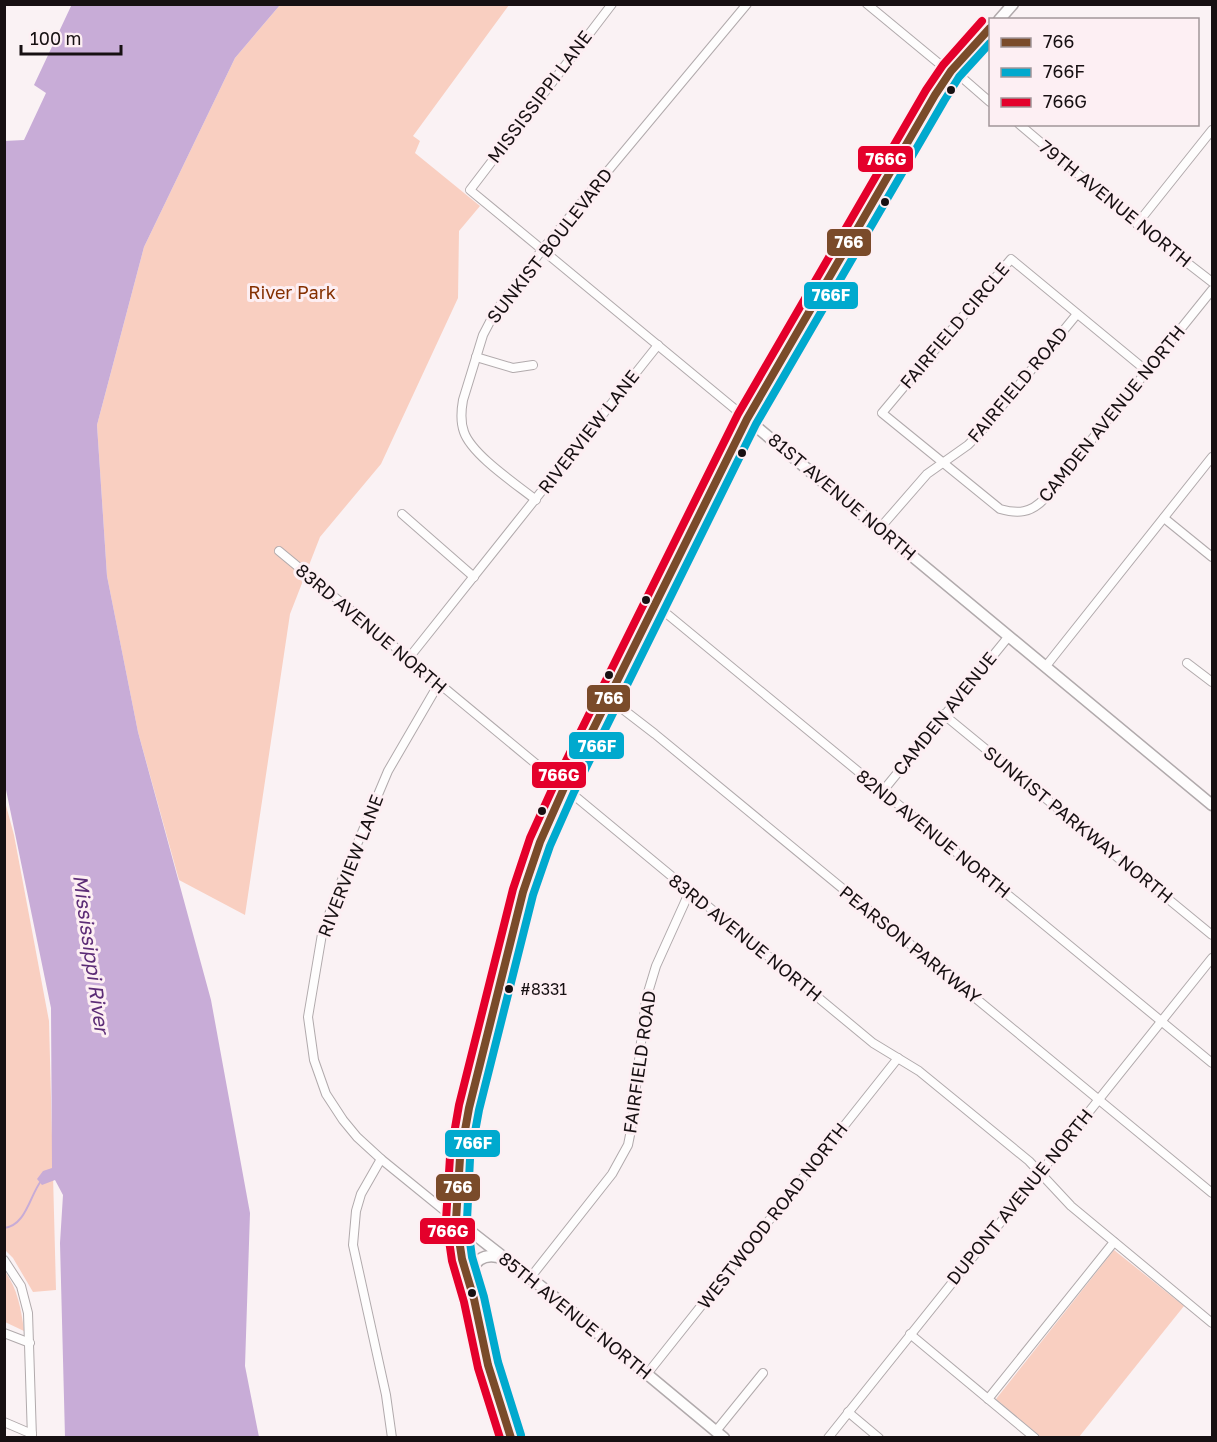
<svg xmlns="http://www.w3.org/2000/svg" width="1217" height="1442" font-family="'Golos Text',sans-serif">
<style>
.green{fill:#f9cfc1}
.water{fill:#c8acd7}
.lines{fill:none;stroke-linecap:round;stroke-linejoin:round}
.stream{stroke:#c8acd7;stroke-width:2}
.minor-casing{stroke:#b1aaac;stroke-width:10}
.tertiary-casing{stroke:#b1aaac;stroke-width:13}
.minor{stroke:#fefdfd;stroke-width:8}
.tertiary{stroke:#fefdfd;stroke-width:10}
.bus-1-casing{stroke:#fdeff3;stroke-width:12}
.bus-2-casing{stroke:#fdeff3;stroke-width:12}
.bus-3-casing{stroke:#fdeff3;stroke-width:12}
.bus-1{stroke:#7a4b2a;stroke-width:8}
.bus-2{stroke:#00a9ce;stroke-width:8}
.bus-3{stroke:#e4002b;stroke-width:8}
.bus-dot{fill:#171012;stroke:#fdeff3;stroke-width:2}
.labels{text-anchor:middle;stroke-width:6;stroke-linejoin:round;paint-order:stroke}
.bus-label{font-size:16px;fill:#171012;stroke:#fdeff3;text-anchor:start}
.street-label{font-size:18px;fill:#171012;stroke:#fdeff3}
.park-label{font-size:18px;fill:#843001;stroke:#fdeff3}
.water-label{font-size:20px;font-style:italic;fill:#5c2c76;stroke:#fdeff3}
.line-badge{stroke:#fdeff3;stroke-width:2}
.badge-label{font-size:16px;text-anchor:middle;font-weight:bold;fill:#fff}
</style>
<rect width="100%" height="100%" fill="#faf2f4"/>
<g class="green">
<polygon points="280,5 509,5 413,136 420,141 415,153 480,206 459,231 458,298 381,464 320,537 290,614 245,915 179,880 138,732 107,576 97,425 144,247 235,58"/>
<polygon points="4,798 14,835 49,1021 56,1290 33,1292 13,1258 5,1250"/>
<polygon points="1114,1250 1184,1306 1079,1437 1041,1437 996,1399"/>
<path d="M4 1270C18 1289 21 1309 24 1331L5 1322Z"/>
</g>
<polygon class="water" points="72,4 280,5 235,58 144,247 97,425 107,576 138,732 211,1000 250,1213 245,1366 259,1437 65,1437 60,1243 63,1195 55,1180 42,1185 37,1179 43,1171 52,1168 51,1008 4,780 4,141 24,140 46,93 34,85"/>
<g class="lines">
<path class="stream" d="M4 1228C26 1226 30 1195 41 1181"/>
<g class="minor-casing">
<g id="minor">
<polyline points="612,4 470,190 747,419"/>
<polyline points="867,4 942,66 959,75 990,102"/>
<polyline points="1019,124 1137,224 1212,282"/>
<polyline points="1137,224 1212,130"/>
<polyline points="476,357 513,368 533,365"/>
<path d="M1148 372 1011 259 882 413 1000 509C1018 514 1031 513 1044 499L1212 290"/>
<path d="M536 500C516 484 472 455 464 432 460 421 461 411 463 400L483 335 495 312 542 250 747 4"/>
<polyline points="402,514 474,577"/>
<polyline points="1164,518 1212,557"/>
<polyline points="880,528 927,474 968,445 978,435 1077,314"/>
<polyline points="279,551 873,1043 919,1071 1029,1161 1071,1206 1212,1323"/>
<polyline points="654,605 661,609 1212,1063"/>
<polyline points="408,659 658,345"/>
<polyline points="1187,663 1212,682"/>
<polyline points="1046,666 1212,457"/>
<polyline points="438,685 388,771 339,887 322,934 308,1017 314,1060 326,1094 343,1120 357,1137 381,1159 456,1220"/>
<polyline points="607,697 655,734 1212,1193"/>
<polyline points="943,714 1212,935"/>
<polyline points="882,792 1009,636"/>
<polyline points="381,1159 361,1194 356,1211 353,1245 386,1395 392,1438"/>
<polyline points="4,1260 21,1286 28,1313 32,1438"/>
<polyline points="530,1278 612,1174 628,1145 631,1130 646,999 656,966 689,893"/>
<polyline points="4,1333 30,1343"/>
<polyline points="910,1334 1035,1438"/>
<polyline points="647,1374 898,1058"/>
<polyline points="988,1399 1114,1242"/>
<polyline points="848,1412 879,1438"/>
<polyline points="4,1422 32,1434"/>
<polyline points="716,1431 763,1373"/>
<polyline points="828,1438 1212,958"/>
</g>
</g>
<g class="tertiary-casing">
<g id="tertiary">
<polyline points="999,20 1013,4"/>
<polyline points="747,419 1212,805"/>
<polyline points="456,1220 547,1291 724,1438"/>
<path d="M470 1280C472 1261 483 1252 502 1258"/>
<polyline points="511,1438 488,1365 474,1299 462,1259 456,1220 460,1158 469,1108 523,892 540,842 564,788 747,419 935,95 951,71 990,28"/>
</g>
</g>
<use href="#minor" class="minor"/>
<use href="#tertiary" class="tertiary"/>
<g class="bus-1-casing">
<polyline id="bus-1" points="511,1438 488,1365 474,1299 462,1259 456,1220 460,1158 469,1108 523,892 540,842 564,788 747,419 935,95 951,71 990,28"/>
</g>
<g class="bus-2-casing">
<polyline id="bus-2" points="521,1435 498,1362 484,1297 472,1257 467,1220 470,1159 479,1110 533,895 550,846 574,792 756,424 944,101 959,77 990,43"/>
</g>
<g class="bus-3-casing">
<polyline id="bus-3" points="500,1438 478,1368 464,1302 452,1261 446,1220 450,1157 459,1105 513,889 530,838 555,783 738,414 926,90 943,65 982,21"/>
</g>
<use href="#bus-1" class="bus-1"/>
<use href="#bus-2" class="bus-2"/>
<use href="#bus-3" class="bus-3"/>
</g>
<g class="bus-dot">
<circle cx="951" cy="90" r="5"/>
<circle cx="885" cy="202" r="5"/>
<circle cx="742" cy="453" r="5"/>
<circle cx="646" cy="600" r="5"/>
<circle cx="609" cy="675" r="5"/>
<circle cx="542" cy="811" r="5"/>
<circle cx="509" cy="989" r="5"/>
<circle cx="472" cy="1293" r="5"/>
</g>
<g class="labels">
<g class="bus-label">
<text x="520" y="995">#8331</text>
</g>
<g class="street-label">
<text transform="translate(540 97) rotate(-53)" y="6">MISSISSIPPI LANE</text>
<text transform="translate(1115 204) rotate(39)" y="6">79TH AVENUE NORTH</text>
<text transform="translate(550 246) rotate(-52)" y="6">SUNKIST BOULEVARD</text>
<text transform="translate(955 326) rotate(-50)" y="6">FAIRFIELD CIRCLE</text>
<text transform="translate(1018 385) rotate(-50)" y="6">FAIRFIELD ROAD</text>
<text transform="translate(1112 414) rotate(-51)" y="6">CAMDEN AVENUE NORTH</text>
<text transform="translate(589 432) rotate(-52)" y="6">RIVERVIEW LANE</text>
<text transform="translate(842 497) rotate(40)" y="6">81ST AVENUE NORTH</text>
<text transform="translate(371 629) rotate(40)" y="6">83RD AVENUE NORTH</text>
<text transform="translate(945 714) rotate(-51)" y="6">CAMDEN AVENUE</text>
<text transform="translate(1078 825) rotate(39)" y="6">SUNKIST PARKWAY NORTH</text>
<text transform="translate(933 834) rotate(39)" y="6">82ND AVENUE NORTH</text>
<text transform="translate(351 866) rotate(-69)" y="6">RIVERVIEW LANE</text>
<text transform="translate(745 938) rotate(39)" y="6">83RD AVENUE NORTH</text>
<text transform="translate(910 945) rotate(39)" y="6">PEARSON PARKWAY</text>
<text transform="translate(640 1062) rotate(-82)" y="6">FAIRFIELD ROAD</text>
<text transform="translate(1020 1197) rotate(-51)" y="6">DUPONT AVENUE NORTH</text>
<text transform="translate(773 1216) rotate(-52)" y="6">WESTWOOD ROAD NORTH</text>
<text transform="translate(575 1316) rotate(39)" y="6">85TH AVENUE NORTH</text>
</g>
<g class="park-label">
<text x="292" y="299">River Park</text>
</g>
<g class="water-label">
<text transform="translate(91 954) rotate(82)" y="7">Mississippi River</text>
</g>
</g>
<g class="line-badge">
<rect x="857" y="145" width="57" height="28" rx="6" fill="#e4002b"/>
<rect x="826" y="228" width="46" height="29" rx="6" fill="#7a4b2a"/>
<rect x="803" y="281" width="56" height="29" rx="6" fill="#00a9ce"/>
<rect x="586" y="684" width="45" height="29" rx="6" fill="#7a4b2a"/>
<rect x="568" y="731" width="57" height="29" rx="6" fill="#00a9ce"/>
<rect x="531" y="761" width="56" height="28" rx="6" fill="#e4002b"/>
<rect x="444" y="1129" width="57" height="29" rx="6" fill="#00a9ce"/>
<rect x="435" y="1173" width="46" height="29" rx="6" fill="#7a4b2a"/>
<rect x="419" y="1217" width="57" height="28" rx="6" fill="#e4002b"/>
</g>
<g class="badge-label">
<text x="886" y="165">766G</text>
<text x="849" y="248">766</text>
<text x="831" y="301">766F</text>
<text x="609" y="704">766</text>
<text x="597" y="752">766F</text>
<text x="559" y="781">766G</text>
<text x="473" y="1149">766F</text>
<text x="458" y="1193">766</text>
<text x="448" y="1237">766G</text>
</g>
<rect width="1217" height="1442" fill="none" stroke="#171012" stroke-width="12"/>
<rect x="989" y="18" width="210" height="108" fill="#fdeff3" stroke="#a19699" stroke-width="1.5"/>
<rect x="1001" y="38" width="30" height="9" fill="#7a4b2a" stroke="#a19699" stroke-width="1.5"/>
<text x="1043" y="48" font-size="18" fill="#171012">766</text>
<rect x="1001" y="68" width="30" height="9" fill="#00a9ce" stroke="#a19699" stroke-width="1.5"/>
<text x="1043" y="78" font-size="18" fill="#171012">766F</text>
<rect x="1001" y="98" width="30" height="9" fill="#e4002b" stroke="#a19699" stroke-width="1.5"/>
<text x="1043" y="108" font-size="18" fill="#171012">766G</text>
<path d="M21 45v9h100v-9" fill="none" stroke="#171012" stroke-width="3"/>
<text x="30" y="45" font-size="18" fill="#171012" stroke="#fdeff3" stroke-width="4.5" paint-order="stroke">100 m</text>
</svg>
